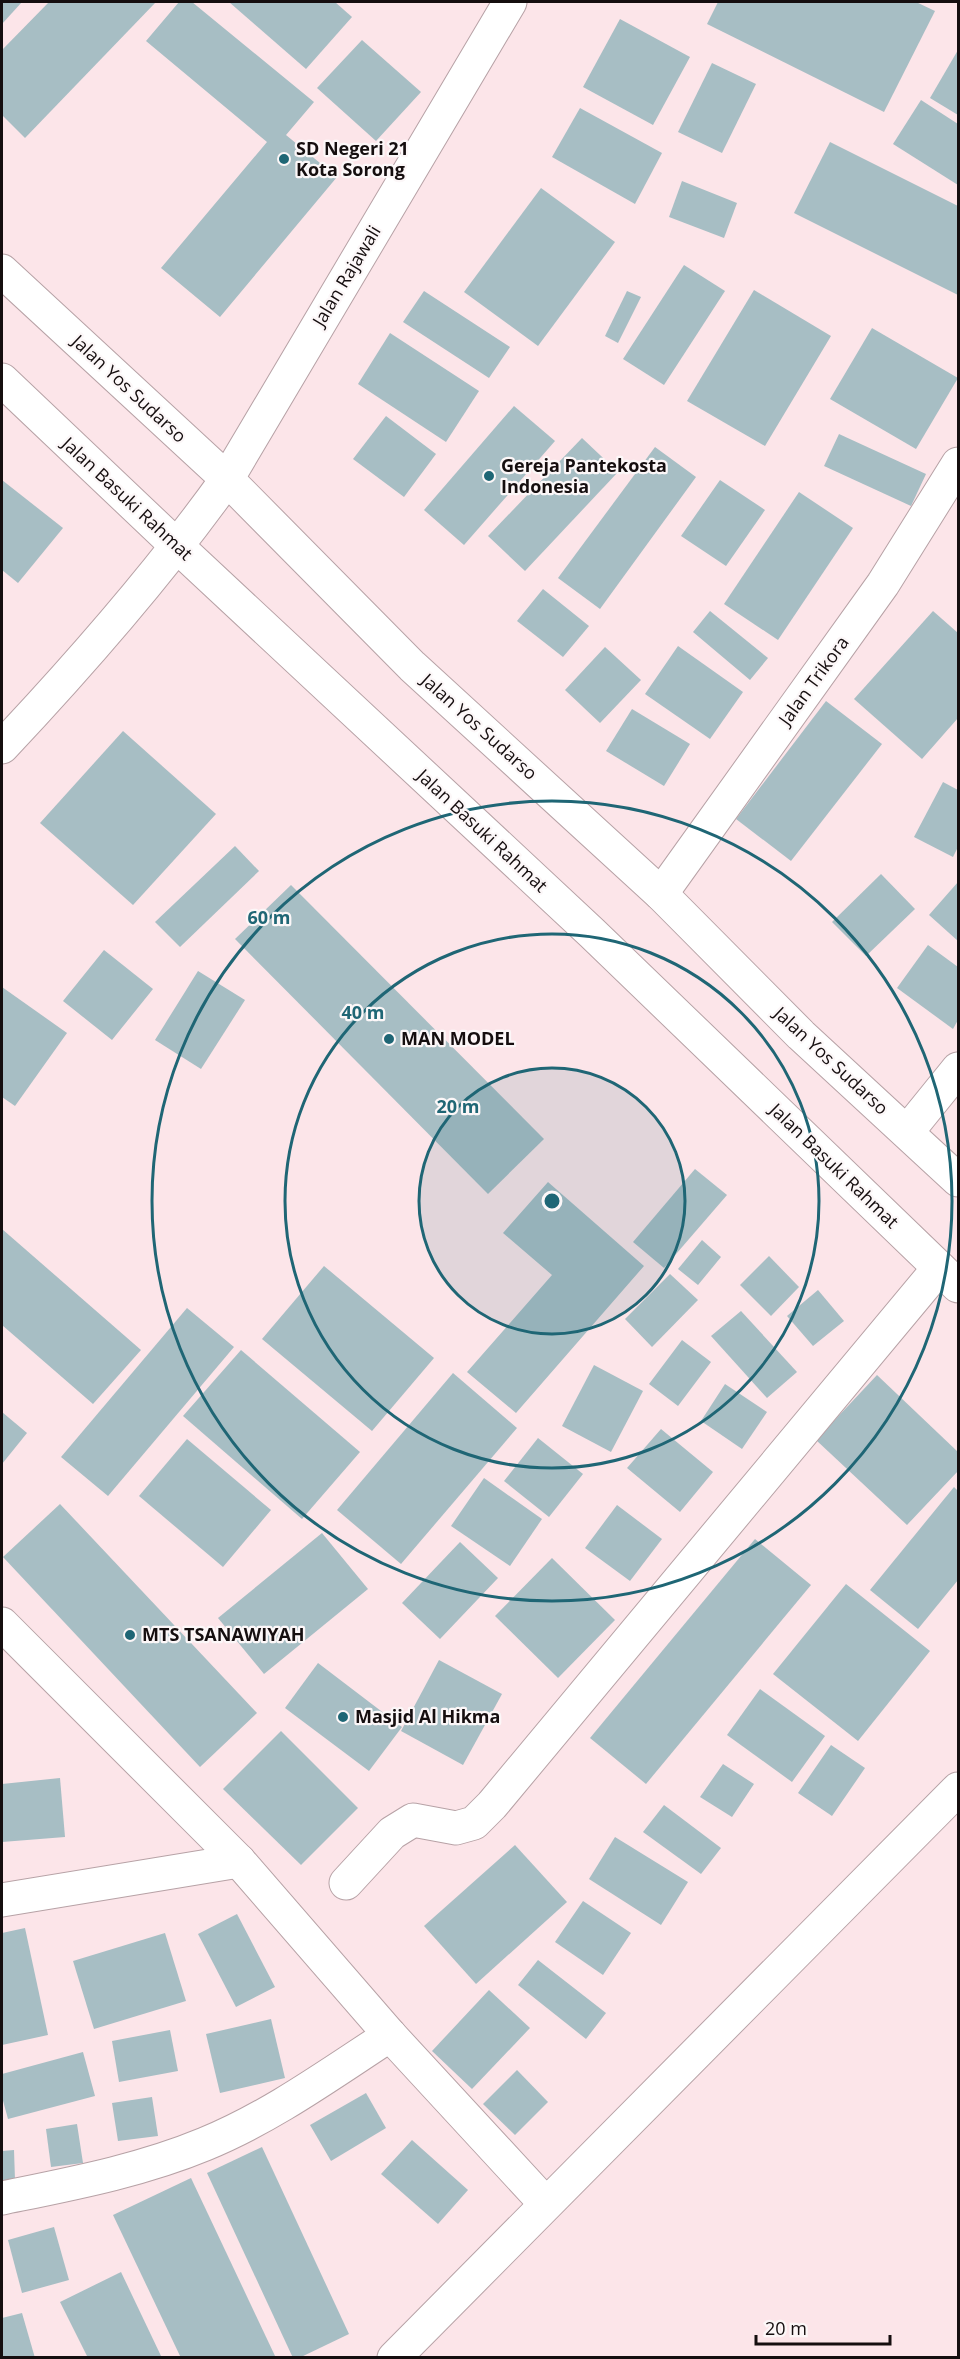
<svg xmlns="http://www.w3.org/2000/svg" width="960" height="2359" font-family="'Open Sans',sans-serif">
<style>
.building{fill:#a7bec4}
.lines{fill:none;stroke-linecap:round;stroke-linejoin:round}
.minor-casing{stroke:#b7a2a6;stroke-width:35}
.highway-casing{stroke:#b7a2a6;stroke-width:35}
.minor{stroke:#fff;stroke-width:33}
.highway{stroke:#fff;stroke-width:33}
.ring{fill:none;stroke:#1f6675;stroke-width:3}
.poi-dot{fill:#1f6675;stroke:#fcf7f8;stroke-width:2}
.labels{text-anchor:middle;stroke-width:4.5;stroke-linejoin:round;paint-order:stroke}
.poi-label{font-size:18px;font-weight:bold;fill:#150e0f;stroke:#fcf7f8;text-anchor:start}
.street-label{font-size:18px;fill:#150e0f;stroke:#fcf7f8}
.centre{fill:#1f6675;stroke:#fcf7f8;stroke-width:3}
.ring-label{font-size:18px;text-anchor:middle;font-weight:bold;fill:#1f6675;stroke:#fcf7f8;stroke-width:4.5;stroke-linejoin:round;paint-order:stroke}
</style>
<rect width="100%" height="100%" fill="#fce5e9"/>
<g class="building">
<polygon points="2,2 22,2 2,24"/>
<polygon points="49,2 156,2 25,138 2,115 2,50"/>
<polygon points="179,2 192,2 314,102 286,135 337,177 220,317 161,268 267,142 146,41"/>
<polygon points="229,2 335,2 352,17 306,69"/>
<polygon points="718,2 916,2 935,11 884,112 707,24"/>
<polygon points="620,19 690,57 653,125 583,87"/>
<polygon points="362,40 421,92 376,141 317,88"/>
<polygon points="958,50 958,115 930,98"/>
<polygon points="712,63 756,84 722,153 678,132"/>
<polygon points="921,100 958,124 958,185 893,144"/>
<polygon points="580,108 662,153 635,204 552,157"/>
<polygon points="830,142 958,206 958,295 794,213"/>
<polygon points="682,181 737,203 724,238 669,217"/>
<polygon points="541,188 615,242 538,346 464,292"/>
<polygon points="684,265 725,291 664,385 623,359"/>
<polygon points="754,290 831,336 765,446 687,401"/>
<polygon points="424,291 510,347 489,378 403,322"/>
<polygon points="627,291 641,297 618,343 605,336"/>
<polygon points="872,328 958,378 916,449 830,399"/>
<polygon points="390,333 479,391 446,442 358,384"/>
<polygon points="514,406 555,441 464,545 424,510"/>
<polygon points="386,416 436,454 404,497 353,459"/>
<polygon points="839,434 926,474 911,506 824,466"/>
<polygon points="582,438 618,472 525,571 488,536"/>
<polygon points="655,447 696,477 600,609 558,578"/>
<polygon points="2,480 63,528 18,583 2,570"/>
<polygon points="720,480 765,510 726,566 681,536"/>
<polygon points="799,492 853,528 778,640 724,604"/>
<polygon points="543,589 589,626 563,657 517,621"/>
<polygon points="710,611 768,658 750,680 693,632"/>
<polygon points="933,611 958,633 958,718 922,759 854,699"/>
<polygon points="678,646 743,692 710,739 645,694"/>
<polygon points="605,647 641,680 600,723 565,690"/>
<polygon points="826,701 882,744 791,861 736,819"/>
<polygon points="632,709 690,744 664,786 606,751"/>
<polygon points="123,731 216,814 133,905 40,823"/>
<polygon points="943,782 958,790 958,847 953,857 914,837"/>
<polygon points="235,846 259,871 180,947 155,922"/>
<polygon points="881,874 915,909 866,956 832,922"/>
<polygon points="958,882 958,941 929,915"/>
<polygon points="291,885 544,1139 488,1194 235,939"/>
<polygon points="928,945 958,967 958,1020 953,1029 897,988"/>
<polygon points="104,950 153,989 112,1040 63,1001"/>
<polygon points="198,971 245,1000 201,1069 155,1040"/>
<polygon points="2,987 67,1033 15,1106 2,1097"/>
<polygon points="695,1169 727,1195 664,1268 633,1242"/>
<polygon points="548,1182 644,1266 516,1413 467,1372 552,1275 503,1233"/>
<polygon points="2,1229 141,1350 93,1404 2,1325"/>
<polygon points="702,1240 721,1257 698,1285 678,1269"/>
<polygon points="769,1256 799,1287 771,1316 740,1285"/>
<polygon points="324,1266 434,1358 372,1431 262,1339"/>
<polygon points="670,1274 698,1300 652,1347 625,1319"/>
<polygon points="818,1290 844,1321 813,1346 787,1316"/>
<polygon points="187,1308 234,1347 108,1496 61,1457"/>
<polygon points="741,1311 797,1372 767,1398 711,1336"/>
<polygon points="682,1340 711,1362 678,1406 649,1384"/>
<polygon points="241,1350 360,1452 302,1519 183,1416"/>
<polygon points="594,1365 643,1391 611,1452 562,1426"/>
<polygon points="453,1373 517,1428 401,1564 337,1510"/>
<polygon points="877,1375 958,1452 958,1471 907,1525 816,1440"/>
<polygon points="725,1384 767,1412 742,1449 701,1421"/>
<polygon points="2,1412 27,1433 2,1464"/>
<polygon points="661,1429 713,1472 680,1512 627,1468"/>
<polygon points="538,1438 583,1474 549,1517 504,1481"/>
<polygon points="187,1439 271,1510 223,1567 139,1496"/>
<polygon points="484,1478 542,1519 510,1566 451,1526"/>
<polygon points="954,1487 958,1491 958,1580 918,1629 870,1590"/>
<polygon points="60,1504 257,1713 200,1767 3,1557"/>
<polygon points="617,1505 662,1539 630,1581 585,1548"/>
<polygon points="322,1533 368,1589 264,1674 218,1618"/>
<polygon points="755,1539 811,1585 646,1784 590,1738"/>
<polygon points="460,1542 498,1578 440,1639 402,1603"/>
<polygon points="552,1558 615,1620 558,1678 495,1616"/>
<polygon points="846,1584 930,1651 858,1741 773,1674"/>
<polygon points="439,1660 502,1694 463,1765 401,1731"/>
<polygon points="318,1663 402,1727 369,1771 285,1708"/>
<polygon points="760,1689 825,1736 792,1782 727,1735"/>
<polygon points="281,1731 358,1808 301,1865 223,1789"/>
<polygon points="831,1745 865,1768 832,1816 798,1793"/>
<polygon points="723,1764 754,1784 732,1817 700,1797"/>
<polygon points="60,1778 65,1837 2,1842 2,1784"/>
<polygon points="664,1805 721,1848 701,1874 643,1832"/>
<polygon points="615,1837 688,1882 661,1925 589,1879"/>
<polygon points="515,1845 567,1902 476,1984 424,1926"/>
<polygon points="583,1901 631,1933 603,1975 555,1942"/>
<polygon points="237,1914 275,1987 236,2007 198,1934"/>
<polygon points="25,1928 48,2035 2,2045 2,1933"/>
<polygon points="165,1933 186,2001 94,2029 73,1961"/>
<polygon points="538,1960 606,2013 586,2039 518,1985"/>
<polygon points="489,1990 530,2028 472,2089 432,2051"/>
<polygon points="271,2019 285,2078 220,2093 206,2034"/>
<polygon points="170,2030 178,2071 119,2082 112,2041"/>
<polygon points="83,2052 95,2096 8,2119 2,2097 2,2074"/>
<polygon points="517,2070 548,2102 515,2135 483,2104"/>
<polygon points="366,2093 386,2128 331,2161 310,2125"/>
<polygon points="152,2097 158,2136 118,2141 112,2103"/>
<polygon points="77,2124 83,2163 51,2167 46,2129"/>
<polygon points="412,2140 468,2190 438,2224 381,2174"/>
<polygon points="262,2147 349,2334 299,2358 293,2358 207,2173"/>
<polygon points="14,2150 15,2180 2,2181 2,2151"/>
<polygon points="191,2178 276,2358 181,2358 113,2215"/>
<polygon points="54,2227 69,2280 22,2293 8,2240"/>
<polygon points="121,2272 162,2358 88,2358 60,2302"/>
<polygon points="22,2313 35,2358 2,2358 2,2318"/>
</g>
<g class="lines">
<g class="minor-casing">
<g id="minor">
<path d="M2 747C82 662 159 574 227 479L510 2"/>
<polyline points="661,894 883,584 958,464"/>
<polyline points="907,1132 958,1069"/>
<polyline points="2,1624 239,1861 390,2035 545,2203"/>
<polyline points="346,1883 392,1833 413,1820 456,1828 474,1823 492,1805 939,1268"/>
<polyline points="2,1900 239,1861"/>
<path d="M2 2198C70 2184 140 2171 205 2144 271 2117 330 2074 390 2035"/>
<polyline points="394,2358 958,1789"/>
</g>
</g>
<g class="highway-casing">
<g id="highway">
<polyline points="2,271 227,479 412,666 661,894 801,1035 958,1180"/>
<polyline points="2,380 178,547 592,933 958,1286"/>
</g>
</g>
<use href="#minor" class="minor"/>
<use href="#highway" class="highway"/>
</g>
<circle cx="552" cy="1201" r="133" fill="#1f6675" fill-opacity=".12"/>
<g class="ring">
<circle cx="552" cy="1201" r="133"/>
<circle cx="552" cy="1201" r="267"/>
<circle cx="552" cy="1201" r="400"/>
</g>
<g class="poi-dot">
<circle cx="284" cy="159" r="6"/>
<circle cx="489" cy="476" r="6"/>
<circle cx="389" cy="1039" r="6"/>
<circle cx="130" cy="1635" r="6"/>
<circle cx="343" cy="1717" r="6"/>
</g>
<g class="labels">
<g class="poi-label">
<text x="296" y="155">SD Negeri 21<tspan x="296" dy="21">Kota Sorong</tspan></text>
<text x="501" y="472">Gereja Pantekosta<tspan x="501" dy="21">Indonesia</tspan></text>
<text x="401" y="1045">MAN MODEL</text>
<text x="142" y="1641">MTS TSANAWIYAH</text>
<text x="355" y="1723">Masjid Al Hikma</text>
</g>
<g class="street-label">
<text transform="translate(347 276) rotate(-59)" y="6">Jalan Rajawali</text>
<text transform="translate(129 389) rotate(43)" y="6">Jalan Yos Sudarso</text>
<text transform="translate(127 499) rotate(43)" y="6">Jalan Basuki Rahmat</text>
<text transform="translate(814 681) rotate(-54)" y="6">Jalan Trikora</text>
<text transform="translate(479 727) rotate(42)" y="6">Jalan Yos Sudarso</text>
<text transform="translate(482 831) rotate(43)" y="6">Jalan Basuki Rahmat</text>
<text transform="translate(831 1061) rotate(43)" y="6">Jalan Yos Sudarso</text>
<text transform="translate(834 1166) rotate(44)" y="6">Jalan Basuki Rahmat</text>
</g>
</g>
<circle cx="552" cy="1201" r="9" class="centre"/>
<g class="ring-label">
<text x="269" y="924">60 m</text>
<text x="363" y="1019">40 m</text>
<text x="458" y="1113">20 m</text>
</g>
<rect width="960" height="2359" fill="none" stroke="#150e0f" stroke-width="6"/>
<path d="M756 2335v9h134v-9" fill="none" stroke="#150e0f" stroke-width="3"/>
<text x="765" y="2335" font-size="18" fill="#150e0f" stroke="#fcf7f8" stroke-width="4.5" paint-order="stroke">20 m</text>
</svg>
